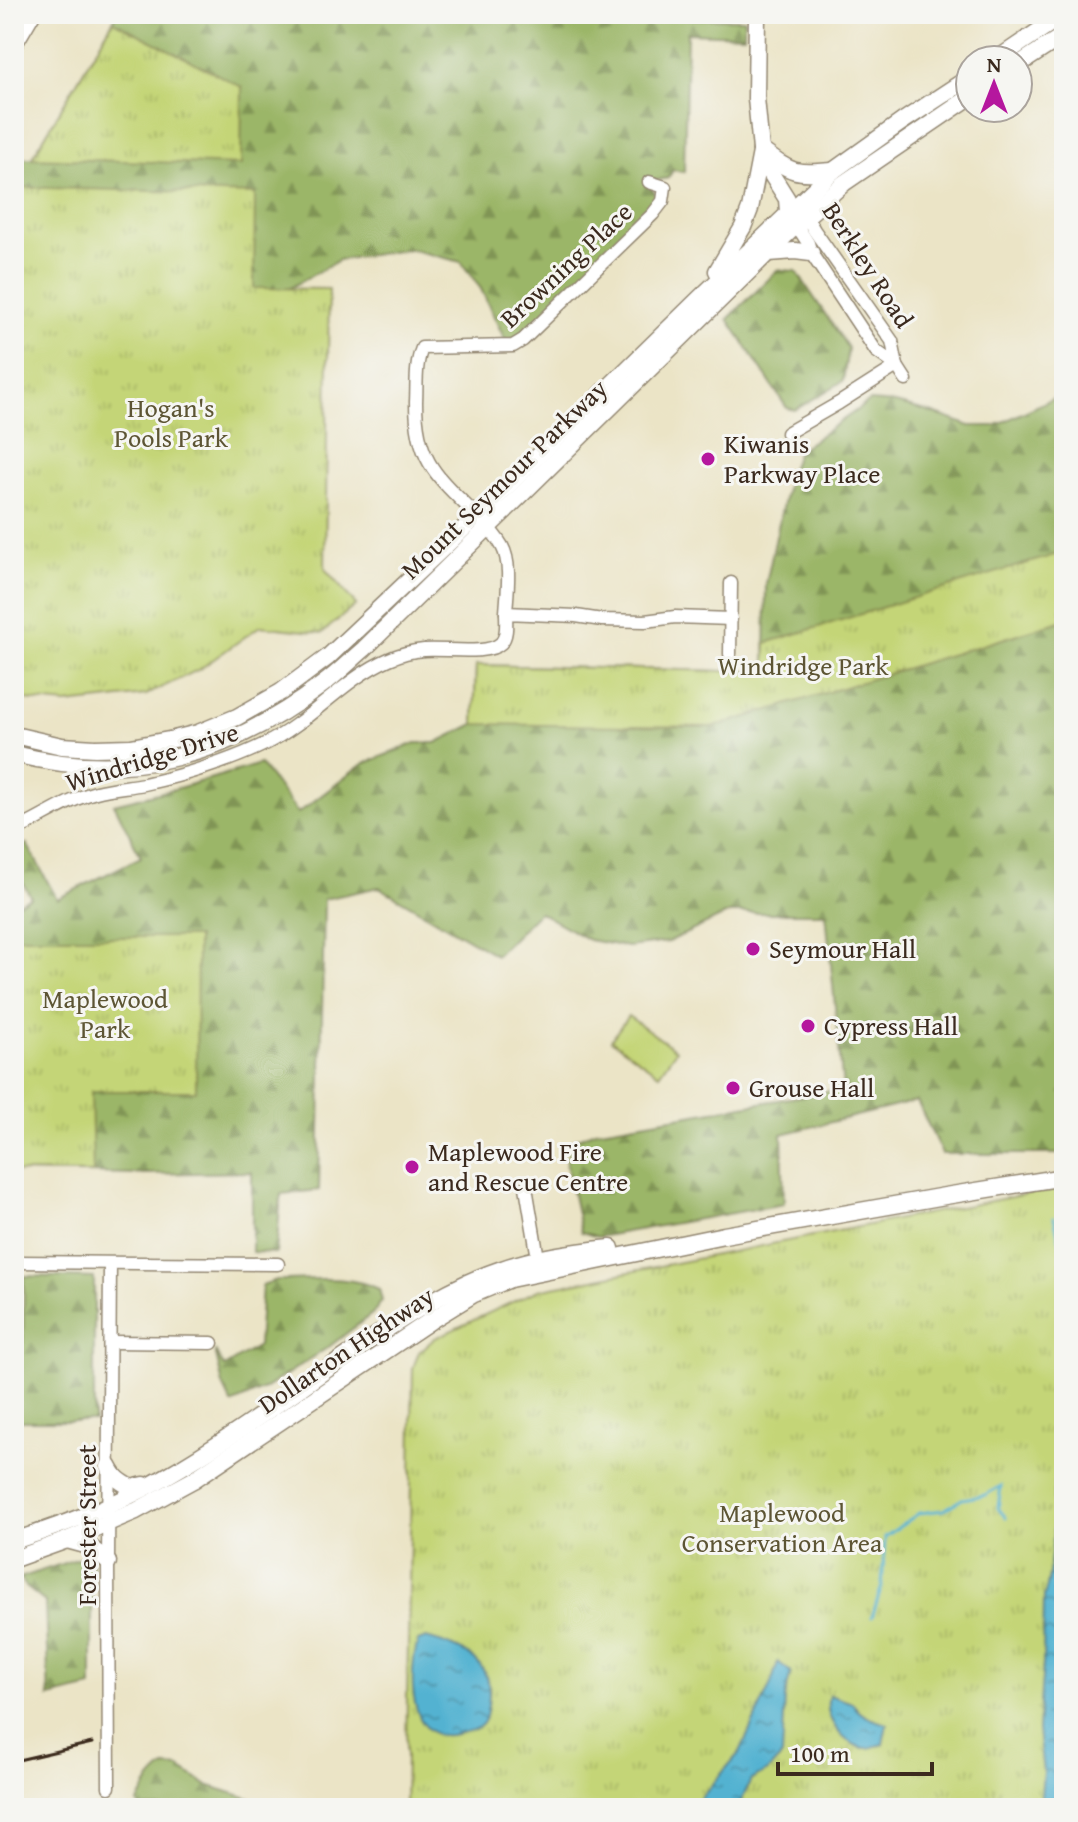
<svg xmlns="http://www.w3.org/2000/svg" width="1078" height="1822" font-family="'Gentium Book Plus',serif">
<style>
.forest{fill:url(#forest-firs);stroke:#6b7043;stroke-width:2}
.park{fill:url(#park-tufts);stroke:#80804a;stroke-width:2}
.garden{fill:#c4d577;stroke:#80804a;stroke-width:2}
.water{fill:url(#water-ripples);stroke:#476e78;stroke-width:2}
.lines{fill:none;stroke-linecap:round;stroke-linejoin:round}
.stream{stroke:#53b2d1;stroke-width:3}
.street-casing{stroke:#938772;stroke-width:15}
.secondary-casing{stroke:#938772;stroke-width:19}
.street{stroke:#fff;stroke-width:12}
.secondary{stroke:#fff;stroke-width:16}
.rail{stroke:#3b2a1e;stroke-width:3}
.poi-dot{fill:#b5179e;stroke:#f6f6f2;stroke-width:3}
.labels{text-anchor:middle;stroke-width:6;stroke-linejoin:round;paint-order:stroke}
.street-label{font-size:26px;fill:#3b2a1e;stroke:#f6f6f2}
.park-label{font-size:26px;fill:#5d5534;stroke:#f6f6f2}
.poi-label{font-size:26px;fill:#3b2a1e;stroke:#f6f6f2;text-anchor:start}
</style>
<defs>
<pattern id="forest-firs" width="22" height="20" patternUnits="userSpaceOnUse" patternTransform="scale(2)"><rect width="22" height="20" fill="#9bb668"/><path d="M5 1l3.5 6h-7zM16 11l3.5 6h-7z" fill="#809455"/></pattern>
<pattern id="park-tufts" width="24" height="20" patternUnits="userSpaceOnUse" patternTransform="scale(2)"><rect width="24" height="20" fill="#c4d577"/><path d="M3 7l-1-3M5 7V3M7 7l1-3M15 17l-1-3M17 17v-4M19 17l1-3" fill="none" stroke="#a9b766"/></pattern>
<pattern id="water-ripples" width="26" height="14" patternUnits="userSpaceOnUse" patternTransform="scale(2)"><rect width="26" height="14" fill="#53b2d1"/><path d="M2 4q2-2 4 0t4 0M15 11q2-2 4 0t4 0" fill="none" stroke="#4691a9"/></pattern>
</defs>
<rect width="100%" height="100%" fill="#f6f6f2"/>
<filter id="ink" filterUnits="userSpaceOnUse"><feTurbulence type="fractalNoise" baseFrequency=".0125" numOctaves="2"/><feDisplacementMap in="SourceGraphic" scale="16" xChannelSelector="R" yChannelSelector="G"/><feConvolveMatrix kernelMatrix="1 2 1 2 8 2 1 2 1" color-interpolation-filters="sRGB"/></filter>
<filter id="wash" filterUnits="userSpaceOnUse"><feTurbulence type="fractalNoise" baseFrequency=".006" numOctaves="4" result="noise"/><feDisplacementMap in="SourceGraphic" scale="32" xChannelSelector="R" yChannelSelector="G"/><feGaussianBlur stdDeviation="1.8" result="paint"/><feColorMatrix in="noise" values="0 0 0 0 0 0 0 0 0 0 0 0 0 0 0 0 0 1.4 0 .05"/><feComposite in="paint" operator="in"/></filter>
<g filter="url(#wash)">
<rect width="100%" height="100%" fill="#ebe4c6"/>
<g class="forest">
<polygon points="117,14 680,14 682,18 744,19 744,35 687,33 684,172 673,170 668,178 653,181 652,189 657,196 655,204 526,331 514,339 506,342 481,289 461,262 409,249 339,260 14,446 14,158 32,158"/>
<polygon points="778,270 796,271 848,348 843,381 795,410 787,408 728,319"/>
<polygon points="1064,393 1064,1154 942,1154 917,1101 782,1134 784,1204 598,1237 581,1232 566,1163 571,1141 595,1131 843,1089 826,913 729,913 668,942 628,947 589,940 539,912 496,955 379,887 324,899 319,1190 281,1194 276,1253 252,1252 252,1172 141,1174 14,1172 14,905 31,897 14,868 14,848 27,844 57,899 141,857 114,804 175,789 260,764 298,813 363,764 416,743 436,743 474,724 476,665 765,672 766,584 789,475 798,451 870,401 895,403 930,412 970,426 995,426"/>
<polygon points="24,1276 94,1278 94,1421 14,1421 14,1343 23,1343"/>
<path d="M277 1280C310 1280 348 1274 379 1289L382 1301 373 1313 330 1346 264 1389 232 1404 223 1385 215 1351 224 1367 258 1346 262 1285Z"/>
<polygon points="82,1557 92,1564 92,1687 49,1697 45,1602 25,1586 20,1578"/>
<path d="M165 1767 180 1768 207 1785 252 1799 255 1808H140L138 1803C145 1788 151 1777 165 1767Z"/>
</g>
<g class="park">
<polygon points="113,21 242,87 241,165 32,158"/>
<polygon points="14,187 255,194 254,288 329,289 325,569 356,605 322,633 260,626 200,669 146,695 67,704 25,700 14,697"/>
<polygon points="1064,552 1064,620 714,727 474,724 476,665 765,672 766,643"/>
<polygon points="14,937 197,937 196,1091 91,1091 93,1173 14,1172"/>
<polygon points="1064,1189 1064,1808 405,1808 413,1368 419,1352 435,1338 538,1290 1037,1192"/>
</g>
<polygon class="garden" points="628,1016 676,1050 659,1074 611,1040"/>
<g class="water">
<path d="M1064 1422V1527C1053 1552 1061 1577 1063 1603 1063 1616 1060 1628 1064 1641V1797C1059 1806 1050 1808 1040 1808L1043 1772 1038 1730 1043 1664 1044 1596 1048 1582 1053 1537 1054 1485Z"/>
<path d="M426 1638C463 1648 495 1660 488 1706 486 1714 487 1722 479 1727 473 1731 463 1732 456 1734 406 1746 409 1670 418 1641Z"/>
<polygon points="778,1662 791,1672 785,1697 782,1756 768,1771 751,1780 738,1808 687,1808 694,1806 740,1752 771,1684"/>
<path d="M829 1695 853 1703C859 1716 874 1720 887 1724L883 1744C877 1745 870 1749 864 1748 841 1743 823 1717 829 1695Z"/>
</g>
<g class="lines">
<g class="stream">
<polyline points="1054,1218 1064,1257"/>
<polyline points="872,1617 882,1586 885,1537 919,1513 944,1510 962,1499 985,1495 1001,1486 998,1508 1006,1518"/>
</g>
</g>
</g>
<g filter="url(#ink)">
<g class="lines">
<g class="street-casing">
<g id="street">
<polyline points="14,48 34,14"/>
<polyline points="802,209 814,230 892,341 897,366"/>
<polyline points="794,221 808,243 811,253 876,351 897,366 906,380"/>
<polyline points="787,433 839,403 897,366"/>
<path d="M506 613C507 593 512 564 502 546 496 535 487 526 478 517 439 478 416 463 416 402 417 384 415 365 422 348L513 346 523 340 653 214 663 201 665 187 649 182"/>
<polyline points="730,654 731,583"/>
<path d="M14 831C41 819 67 800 96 792 111 788 128 787 144 784 185 775 226 763 265 744 310 722 343 679 389 659 400 654 412 651 424 650 443 648 488 656 501 643 508 636 506 622 506 613L576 616 602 620 645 621 675 617 731 619"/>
<polyline points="526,1187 539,1264"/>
<polyline points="14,1262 278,1264"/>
<polyline points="110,1342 212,1343"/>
<polyline points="109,1787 108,1562 110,1264"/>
</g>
</g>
<g class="secondary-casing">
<g id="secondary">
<polyline points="757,14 756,98 761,150 765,164 787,199 788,212"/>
<polyline points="996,60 1064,14"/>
<polyline points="1018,65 1064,35"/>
<path d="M761 150C793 174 794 174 833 171"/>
<polyline points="769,253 795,251 811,253"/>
<polyline points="717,271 743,227 750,209 761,152"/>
<polyline points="14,735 62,746 95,748 131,747 174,739 198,733 237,717 281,692 328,657 477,516 699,299 833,171 903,121 970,77"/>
<path d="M14 754C130 783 227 757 322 685 337 674 350 661 364 649L789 232 844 183 970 97"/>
<path d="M109 1466C115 1478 119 1481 132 1488L144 1485"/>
<polyline points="67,1540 89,1546 108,1562"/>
<path d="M14 1541C63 1525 120 1504 165 1477 233 1438 296 1390 361 1346 405 1317 449 1287 499 1270 535 1257 573 1252 611 1248"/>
<polyline points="14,1559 67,1540 136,1511 193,1480 430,1321 474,1294 510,1279 724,1235 945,1196 1064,1177"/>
</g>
</g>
<use href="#street" class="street"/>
<use href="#secondary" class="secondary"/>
<g class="rail">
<polyline points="14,1761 92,1743"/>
<polyline points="14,1807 16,1808"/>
</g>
</g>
</g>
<g class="poi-dot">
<circle cx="708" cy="459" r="8"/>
<circle cx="753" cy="949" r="8"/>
<circle cx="808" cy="1026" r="8"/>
<circle cx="733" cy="1088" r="8"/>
<circle cx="412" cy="1167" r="8"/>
</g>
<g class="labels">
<g class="street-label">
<text transform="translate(566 265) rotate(-43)" y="9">Browning Place</text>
<text transform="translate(868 265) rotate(57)" y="9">Berkley Road</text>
<text transform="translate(504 479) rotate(-44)" y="9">Mount Seymour Parkway</text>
<text transform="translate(152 757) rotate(-17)" y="9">Windridge Drive</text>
<text transform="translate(346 1350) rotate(-34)" y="9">Dollarton Highway</text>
<text transform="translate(87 1525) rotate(-90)" y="9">Forester Street</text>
</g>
<g class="park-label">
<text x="171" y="417">Hogan's<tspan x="171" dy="30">Pools Park</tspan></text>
<text x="803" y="675">Windridge Park</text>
<text x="105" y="1008">Maplewood<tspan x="105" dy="30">Park</tspan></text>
<text x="782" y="1522">Maplewood<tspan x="782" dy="30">Conservation Area</tspan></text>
</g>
<g class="poi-label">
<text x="724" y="453">Kiwanis<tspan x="724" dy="30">Parkway Place</tspan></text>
<text x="769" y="958">Seymour Hall</text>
<text x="824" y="1035">Cypress Hall</text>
<text x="749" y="1097">Grouse Hall</text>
<text x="428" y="1161">Maplewood Fire<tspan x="428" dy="30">and Rescue Centre</tspan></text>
</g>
</g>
<rect width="1078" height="1822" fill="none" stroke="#f6f6f2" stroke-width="48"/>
<g transform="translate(994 84)"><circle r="38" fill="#f6f6f2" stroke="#aba49d" stroke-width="2"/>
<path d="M0-6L14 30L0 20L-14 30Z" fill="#b5179e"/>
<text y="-12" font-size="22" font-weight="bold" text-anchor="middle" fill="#3b2a1e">N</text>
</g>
<path d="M778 1762v12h154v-12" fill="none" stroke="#3b2a1e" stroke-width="4"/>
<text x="790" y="1762" font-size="24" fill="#3b2a1e" stroke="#f6f6f2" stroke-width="6" paint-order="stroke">100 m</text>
</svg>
